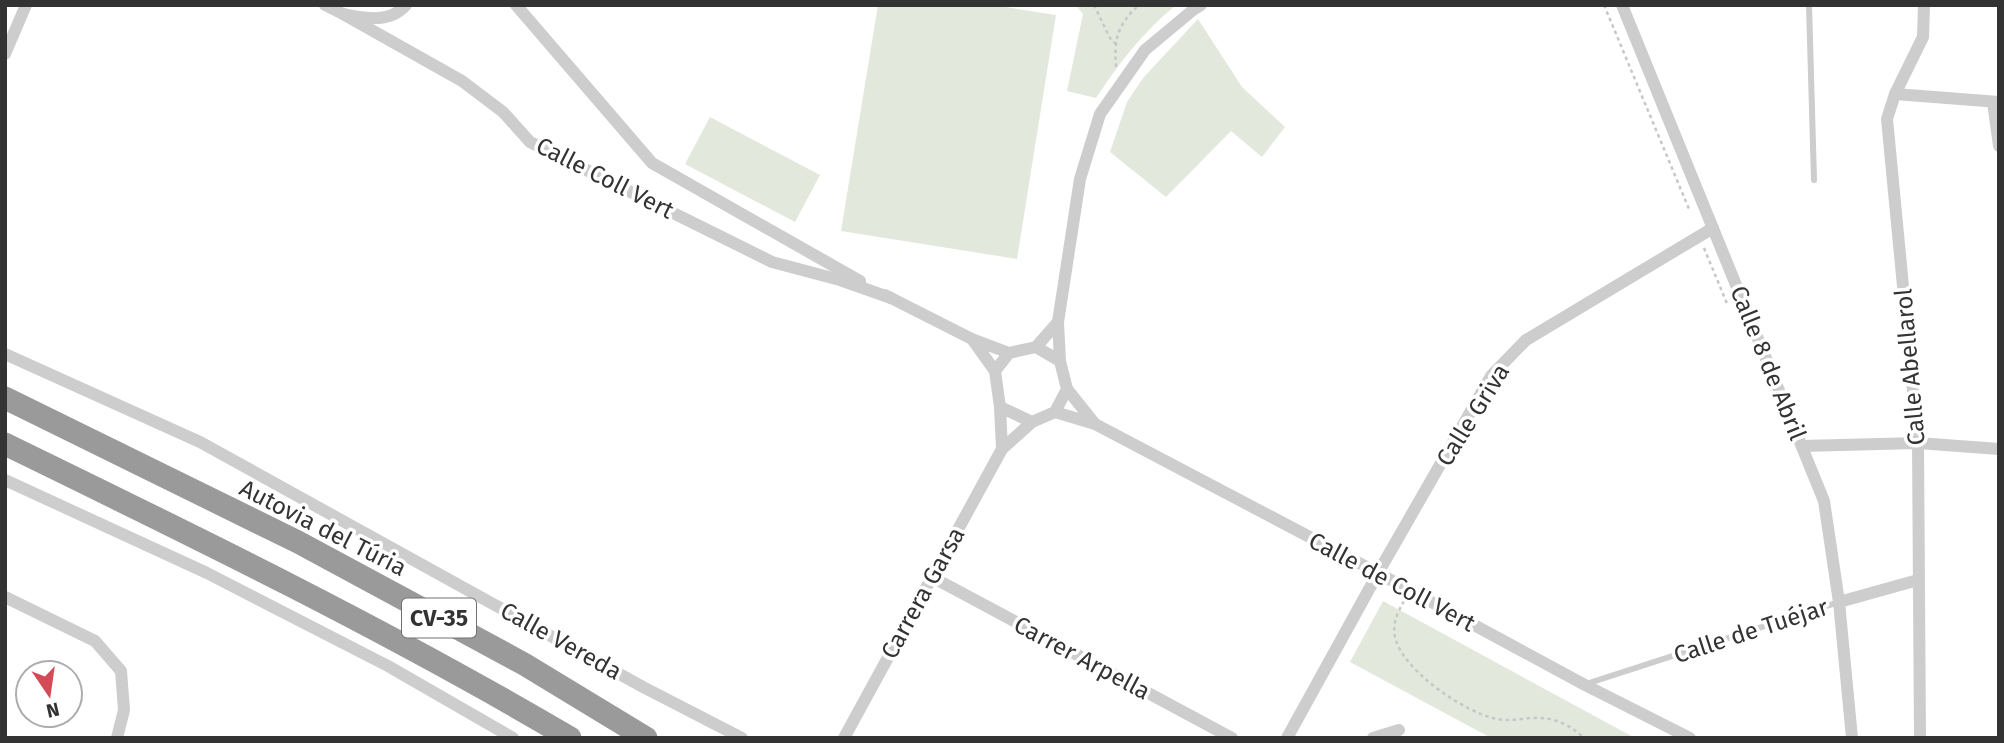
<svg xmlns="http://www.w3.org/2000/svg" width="2004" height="743" font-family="'Fira Sans',sans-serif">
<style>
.green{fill:#e3e8dd}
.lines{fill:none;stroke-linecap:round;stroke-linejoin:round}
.path{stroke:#c7c7c7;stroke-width:2.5;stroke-dasharray:3.5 3.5;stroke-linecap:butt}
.lane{stroke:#cdcdcd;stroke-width:6}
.street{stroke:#cdcdcd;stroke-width:12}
.highway{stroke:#9a9a9a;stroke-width:23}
.labels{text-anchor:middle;stroke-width:7;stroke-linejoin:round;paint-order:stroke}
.shield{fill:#fff;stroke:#707070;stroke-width:2}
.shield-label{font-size:23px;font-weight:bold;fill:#333}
.street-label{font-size:24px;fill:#333;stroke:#fff}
</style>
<rect width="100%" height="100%" fill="#fff"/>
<g class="green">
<polygon points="878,5 993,5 1056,15 1017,259 841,231"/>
<path d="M1076 5H1176C1143 32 1119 63 1096 98L1067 91 1083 14Z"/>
<polygon points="1198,19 1242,87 1285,127 1262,157 1231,131 1166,197 1110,152 1127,102 1143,78"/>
<polygon points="710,117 820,175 795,222 685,164"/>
<polygon points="1383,601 1635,738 1491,738 1350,662"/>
</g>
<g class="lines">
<g class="path">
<polyline points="1094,5 1110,38 1116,44"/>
<polyline points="1604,5 1689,209"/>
<path d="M1116 67C1114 39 1117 25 1139 5"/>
<polyline points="1704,248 1728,306"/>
<path d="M1404 601C1398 612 1392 623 1395 637 1402 670 1465 713 1497 719 1512 722 1526 717 1540 718 1556 718 1573 727 1584 738"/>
</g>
<g class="lane">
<polyline points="1809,5 1814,180"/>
<polyline points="1586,684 1839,602"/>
</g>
<g class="street">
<polyline points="325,5 343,14"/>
<path d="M406 5C389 24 365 18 343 14L462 81 503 112 530 142 772 262 840 280 891 298"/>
<polyline points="516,5 652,163 860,281"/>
<polyline points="1622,5 1824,501 1839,602 1852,738"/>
<polyline points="5,54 26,5"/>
<polyline points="1895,94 1999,102"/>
<polyline points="1993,102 1999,146"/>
<polyline points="885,295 972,339"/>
<polyline points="1058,322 1080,179 1100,114 1145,50 1193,10 1201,5"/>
<polyline points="1036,347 1058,322 1060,361"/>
<polyline points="5,354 200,442 643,687 742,738"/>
<polyline points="995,371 972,339 1009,353"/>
<polyline points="1000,407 1002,449 1032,422 1055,412 1067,389 1060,361 1036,347 1009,353 995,371 1000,407 1032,422"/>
<polyline points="1055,412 1095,424 1067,389"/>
<polyline points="1095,424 1378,573 1585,685 1690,738"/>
<polyline points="1802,446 1918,443 1999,449"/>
<polyline points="5,480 207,573 388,666 513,738"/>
<polyline points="932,577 1232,738"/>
<polyline points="5,597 95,641 121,671 124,710 117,738"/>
<polyline points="1839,602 1918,580"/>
<polyline points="844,738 1002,449"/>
<polyline points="1287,738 1378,573 1491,376 1526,340 1713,228"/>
<polyline points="1373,738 1399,730"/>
<polyline points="1920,738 1918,443 1887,119 1895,94 1923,37 1924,5"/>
</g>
<g class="highway">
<polyline points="5,398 298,542 524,664 646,738"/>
<path d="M5 444C196 537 387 630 570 738"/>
</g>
</g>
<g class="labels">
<rect class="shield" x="402" y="598.5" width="74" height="39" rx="5"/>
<g class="shield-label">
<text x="439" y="626">CV-35</text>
</g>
<g class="street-label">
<text transform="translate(605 178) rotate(27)" y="8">Calle Coll Vert</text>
<text transform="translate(1768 363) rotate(68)" y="8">Calle 8 de Abril</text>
<text transform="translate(1910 367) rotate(-95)" y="8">Calle Abellarol</text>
<text transform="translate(1473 415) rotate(-58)" y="8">Calle Griva</text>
<text transform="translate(323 528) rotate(27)" y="8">Autovia del Túria</text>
<text transform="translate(1392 582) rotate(28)" y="8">Calle de Coll Vert</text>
<text transform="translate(923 593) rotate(-61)" y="8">Carrera Garsa</text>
<text transform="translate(1751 631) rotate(-18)" y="8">Calle de Tuéjar</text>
<text transform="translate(561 641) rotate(29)" y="8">Calle Vereda</text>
<text transform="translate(1082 658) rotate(28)" y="8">Carrer Arpella</text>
</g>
</g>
<rect width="2004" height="743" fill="none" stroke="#333333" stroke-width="14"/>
<g transform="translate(49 694) rotate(167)"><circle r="33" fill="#ffffff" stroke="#adadad" stroke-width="2"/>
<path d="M0-5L12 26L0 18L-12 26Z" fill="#d34b57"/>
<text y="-10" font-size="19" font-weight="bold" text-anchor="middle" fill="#333333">N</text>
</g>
</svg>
